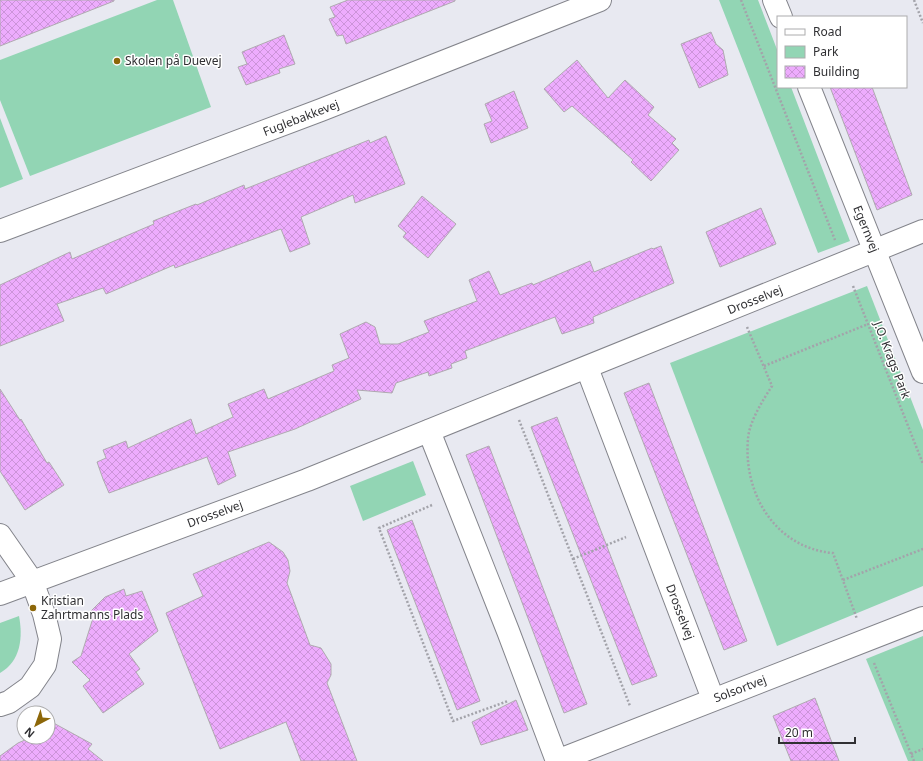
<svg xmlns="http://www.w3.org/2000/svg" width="923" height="761" font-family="'Noto Sans',sans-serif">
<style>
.park{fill:#92d5b4}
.building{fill:url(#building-cross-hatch);stroke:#afaab0}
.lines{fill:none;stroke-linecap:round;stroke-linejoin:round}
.minor-casing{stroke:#83848b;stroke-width:24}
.path{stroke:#a3a3aa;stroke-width:2.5;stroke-dasharray:2 2;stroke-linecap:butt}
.minor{stroke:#fff;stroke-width:22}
.poi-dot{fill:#8d6709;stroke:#fff;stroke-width:1.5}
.labels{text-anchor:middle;stroke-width:3;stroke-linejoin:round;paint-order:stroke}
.poi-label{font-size:12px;fill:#303033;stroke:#fff;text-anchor:start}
.street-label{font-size:12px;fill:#303033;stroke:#fff}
</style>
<defs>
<pattern id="building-cross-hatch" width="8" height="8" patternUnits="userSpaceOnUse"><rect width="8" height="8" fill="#edacfd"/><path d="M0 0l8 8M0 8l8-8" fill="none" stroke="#cc94d9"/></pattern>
</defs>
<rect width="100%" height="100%" fill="#e8e9f1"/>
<g class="park">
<polygon points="157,0 173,0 211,107 30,176 0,100 0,60"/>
<polygon points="719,0 758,0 778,52 778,87 791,87 850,241 818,253"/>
<polygon points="0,118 23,179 0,188"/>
<polygon points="867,286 923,430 923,586 777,646 670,363"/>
<polygon points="413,461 426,495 363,521 350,486"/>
<path d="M19 616C23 637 21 661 0 673V623Z"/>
<polygon points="923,636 923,761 908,761 866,659"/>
</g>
<g class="building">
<polygon points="0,0 114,0 114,1 0,46"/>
<polygon points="348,0 455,0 455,1 346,44 343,35 337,36 329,19 335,17 330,7"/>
<polygon points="711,32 716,44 723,50 728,75 699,88 681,44"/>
<polygon points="284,35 295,64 279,69 280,73 246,85 238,67 247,64 242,52"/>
<polygon points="577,60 608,98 625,80 654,107 648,115 676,139 672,143 679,150 651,181 631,162 633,160 572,106 564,112 544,89"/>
<polygon points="830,87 872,87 912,195 877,210"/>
<polygon points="514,91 528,128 491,143 484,124 492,121 485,104"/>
<polygon points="386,136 405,184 355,203 353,195 301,217 310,244 290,252 281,229 175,268 174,265 106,294 103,288 57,304 64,321 0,346 0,285 70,252 72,259 154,224 153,221 196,204 197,205 244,185 245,189 369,140 370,143"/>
<polygon points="422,196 456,224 428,258 403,237 406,233 398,226"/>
<polygon points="761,208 776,244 720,267 706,232"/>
<polygon points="661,246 674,283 593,317 594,323 562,334 555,317 465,351 467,358 451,364 452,368 429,376 428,372 396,383 392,393 357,390 361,399 295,429 228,452 236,476 218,485 207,457 109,493 103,479 97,462 106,458 103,450 126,441 128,448 191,419 196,434 233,417 228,404 264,389 268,399 334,371 332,365 349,358 340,334 366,322 375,327 380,344 398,344 429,332 424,321 477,301 469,280 489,271 500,295 532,283 533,285 590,261 594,272 652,248 653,249"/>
<polygon points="649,383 747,641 724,650 624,393"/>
<polygon points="0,389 20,420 21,419 47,463 49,462 64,485 25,510 0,471"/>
<polygon points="557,417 657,676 632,685 531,427"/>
<polygon points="489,446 587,704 564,713 466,455"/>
<polygon points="412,520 480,701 457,710 387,530"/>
<polygon points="269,542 283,552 288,560 290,571 287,583 310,645 321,648 331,664 331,675 327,683 357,761 301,761 286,722 220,749 166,613 203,596 193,574"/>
<polygon points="124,589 126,596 142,591 158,631 129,654 140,669 136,672 144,684 103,713 83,686 90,680 72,662 81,656 93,618 91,611 105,597"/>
<polygon points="815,698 839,761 791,761 773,716"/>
<polygon points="516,700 528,730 481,745 472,722"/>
<polygon points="48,720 92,744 88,749 103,761 0,761 0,756 18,743 32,737 48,737"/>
</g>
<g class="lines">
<g class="minor-casing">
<g id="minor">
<polyline points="774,0 781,17"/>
<polyline points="809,87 923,372"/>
<polyline points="0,231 321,110 600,0"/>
<polyline points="587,368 713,699"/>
<polyline points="429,431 508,631 557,761"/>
<polyline points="0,535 32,581 44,614 50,639 45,665 30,687 9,702 0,705"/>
<polyline points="0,594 307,480 923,231"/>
<polyline points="557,761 923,618"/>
</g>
</g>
<g class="path">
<polyline points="741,0 835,240"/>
<polyline points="914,0 923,23"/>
<polyline points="853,286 923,464"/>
<path d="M747 327 772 386C763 400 749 422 748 439 743 493 775 548 833 553L857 619"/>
<polyline points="764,366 868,324"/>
<polyline points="519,420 630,706"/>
<polyline points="432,505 379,528 453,721 508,701"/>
<polyline points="573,559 626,537"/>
<polyline points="843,580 923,549"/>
<polyline points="874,663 914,761"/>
<polyline points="911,754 923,749"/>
</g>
<use href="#minor" class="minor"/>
</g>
<g class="poi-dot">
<circle cx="117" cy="61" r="4"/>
<circle cx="33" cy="608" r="4"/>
</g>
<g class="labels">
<g class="poi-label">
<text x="125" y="65">Skolen på Duevej</text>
<text x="41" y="605">Kristian<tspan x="41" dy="14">Zahrtmanns Plads</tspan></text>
</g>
<g class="street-label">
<text transform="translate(301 118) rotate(-21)" y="4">Fuglebakkevej</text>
<text transform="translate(866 229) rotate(68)" y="4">Egernvej</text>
<text transform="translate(755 300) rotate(-22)" y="4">Drosselvej</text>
<text transform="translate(892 360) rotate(69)" y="4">J.O. Krags Park</text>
<text transform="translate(215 514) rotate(-20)" y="4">Drosselvej</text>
<text transform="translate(680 612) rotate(69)" y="4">Drosselvej</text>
<text transform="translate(740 689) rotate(-21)" y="4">Solsortvej</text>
</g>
</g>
<rect x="777" y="16" width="130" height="72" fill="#ffffff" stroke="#acacad"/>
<rect x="785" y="29" width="20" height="6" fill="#ffffff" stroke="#acacad"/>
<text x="813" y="36" font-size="12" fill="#303033">Road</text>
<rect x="785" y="46" width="20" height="12" fill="#92d5b4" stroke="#acacad"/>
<text x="813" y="56" font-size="12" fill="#303033">Park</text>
<rect x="785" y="66" width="20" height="12" fill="url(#building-cross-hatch)" stroke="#acacad"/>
<text x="813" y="76" font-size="12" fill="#303033">Building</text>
<g transform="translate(36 725) rotate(221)"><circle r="19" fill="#ffffff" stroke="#acacad"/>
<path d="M0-3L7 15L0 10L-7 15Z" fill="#8d6709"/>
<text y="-6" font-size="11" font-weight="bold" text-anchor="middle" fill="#303033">N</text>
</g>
<path d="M779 737v6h76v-6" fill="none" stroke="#303033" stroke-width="2"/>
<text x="785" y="737" font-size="12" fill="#303033" stroke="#ffffff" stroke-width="3" paint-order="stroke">20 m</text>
</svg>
